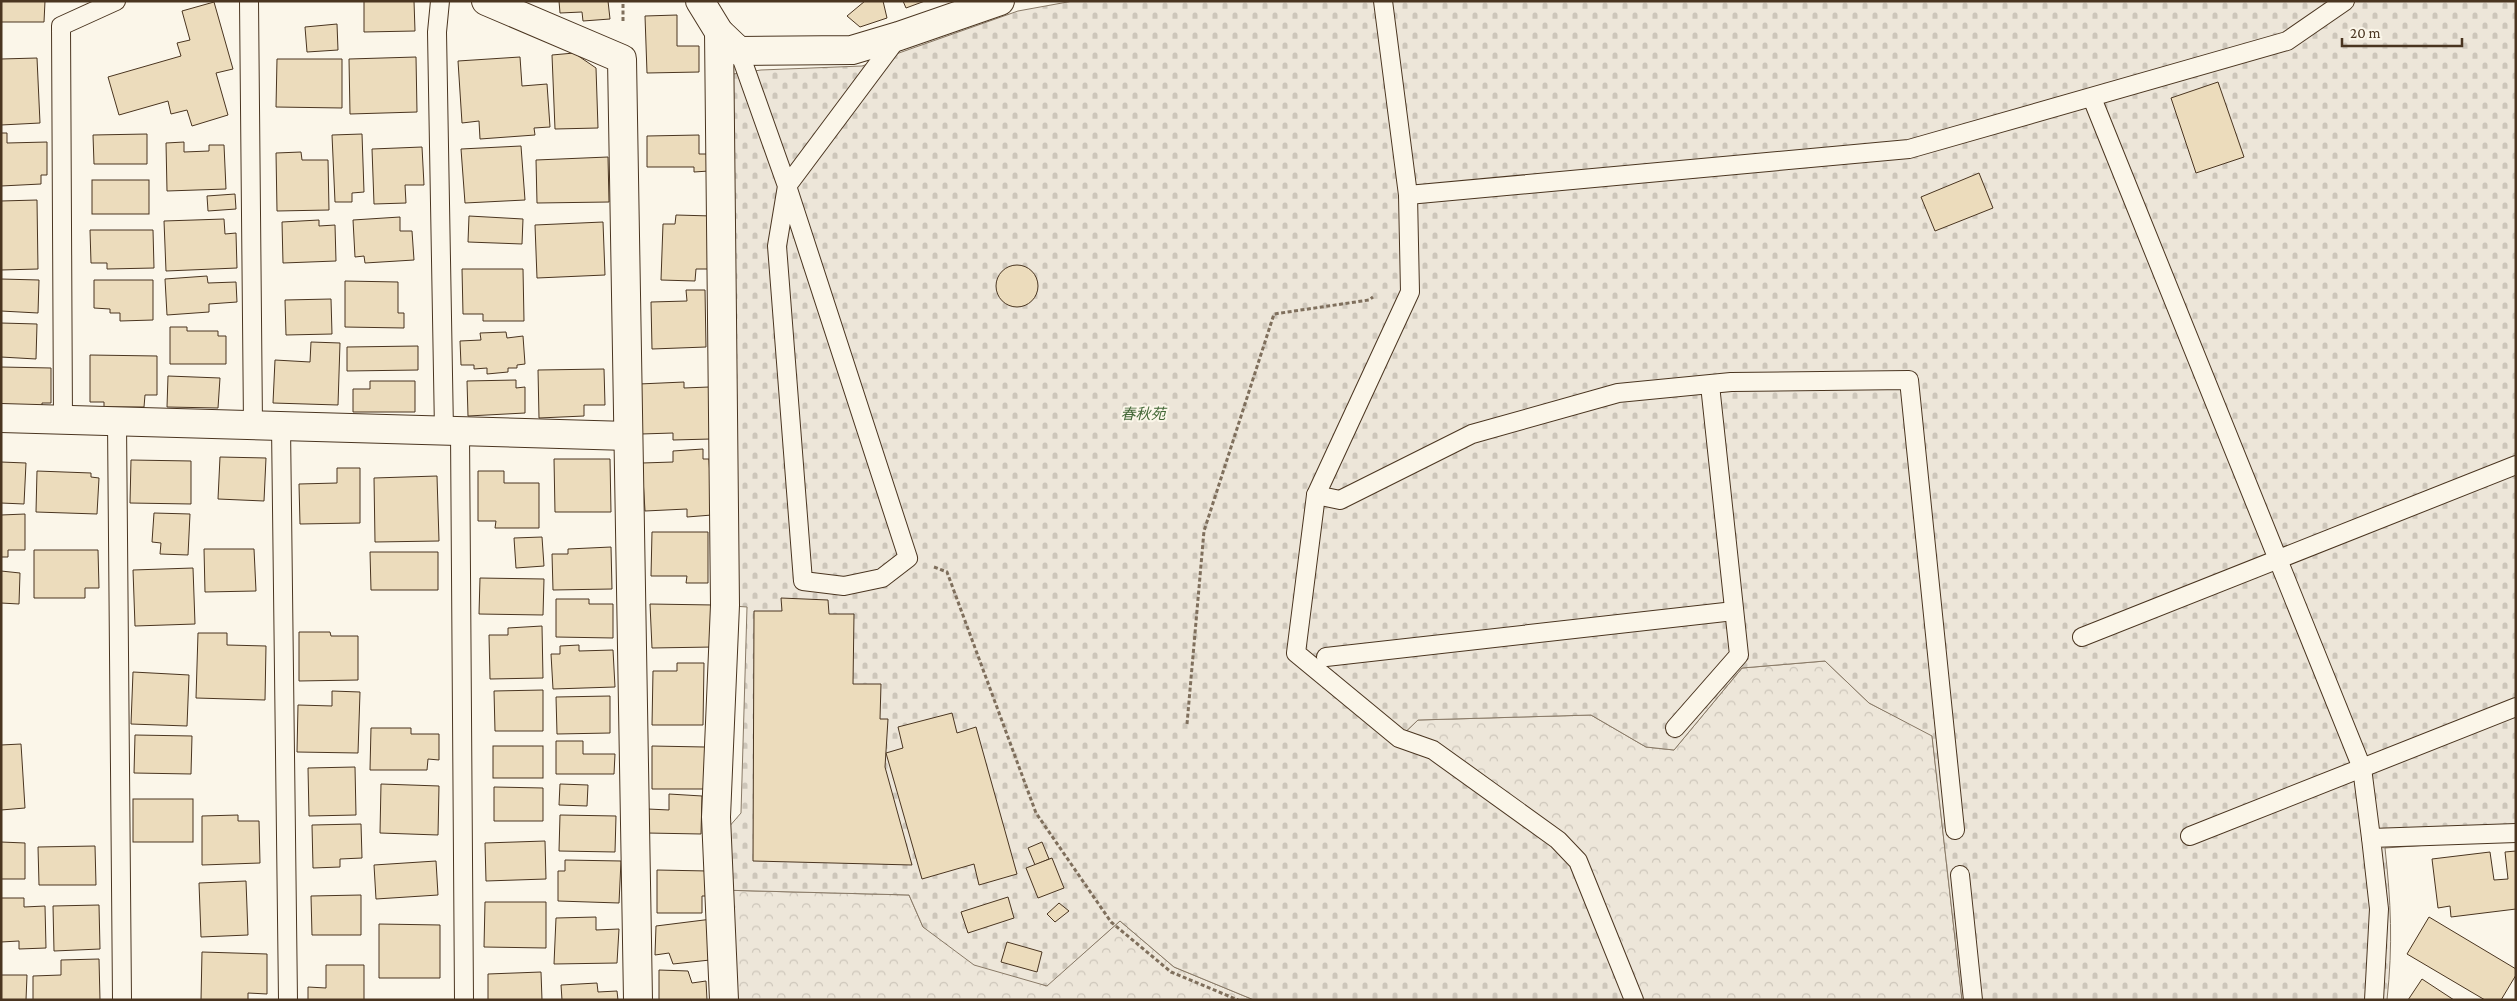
<svg xmlns="http://www.w3.org/2000/svg" width="2517" height="1001" font-family="'Crimson Pro','Noto Sans JP',serif">
<style>
.forest{fill:url(#forest-crowns);stroke:#887966}
.cemetery{fill:url(#cemetery-stones);stroke:#887966}
.building{fill:#ecdcbc;stroke:#4a3520}
.lines{fill:none;stroke-linecap:round;stroke-linejoin:round}
.lane-casing{stroke:#4a3520;stroke-width:20}
.street-casing{stroke:#4a3520;stroke-width:30}
.path{stroke:#7f6f5c;stroke-width:3;stroke-dasharray:4 2.5;stroke-linecap:butt}
.lane{stroke:#fbf6e9;stroke-width:18}
.street{stroke:#fbf6e9;stroke-width:28}
.labels{text-anchor:middle;stroke-width:4;stroke-linejoin:round;paint-order:stroke}
.park-label{font-size:15px;font-style:italic;fill:#436837;stroke:#fbf6e9}
</style>
<defs>
<pattern id="forest-crowns" width="20" height="18" patternUnits="userSpaceOnUse" patternTransform="scale(1.25)"><rect width="20" height="18" fill="#ede6d9"/><path d="M2 6a3 3 0 1 1 6 0M12 15a3 3 0 1 1 6 0" fill="none" stroke="#cdc6ba"/></pattern>
<pattern id="cemetery-stones" width="16" height="16" patternUnits="userSpaceOnUse" patternTransform="scale(1.25)"><rect width="16" height="16" fill="#ede6d9"/><path d="M2 7V4a2 2 0 0 1 4 0v3zM10 15v-3a2 2 0 0 1 4 0v3z" fill="#cdc6ba"/></pattern>
</defs>
<rect width="100%" height="100%" fill="#fbf6e9"/>
<g class="forest">
<polygon points="1825,661 1869,703 1932,735 1962,1000 1628,1000 1399,738 1418,720 1591,715 1646,747 1674,750 1742,668"/>
<polygon points="719,890 909,895 923,927 1046,986 1120,921 1174,967 1254,1000 728,1000"/>
</g>
<path class="cemetery" d="M1073 1H2516V839L2385 848C2391 903 2393 944 2387 1000H1962L1932 736 1869 703 1825 661 1742 668 1674 750 1646 747 1591 715 1418 720 1399 738 1431 757 1568 858 1628 1000H1254L1174 967 1120 921 1047 986 974 965 923 927 909 895 719 890 721 836 741 813 747 607 733 606 726 75 761 70 862 66 1018 11Z"/>
<g class="building">
<polygon points="1,1 45,1 44,22 1,22"/>
<polygon points="364,1 414,1 415,31 364,32"/>
<polygon points="559,1 608,1 610,19 583,21 582,12 560,13"/>
<polygon points="865,1 883,1 887,18 860,27 847,16"/>
<polygon points="903,1 925,1 906,8"/>
<polygon points="214,2 233,69 216,73 228,115 192,126 187,110 171,114 168,101 119,115 108,77 181,56 177,43 190,40 182,11"/>
<polygon points="677,15 677,46 699,46 699,72 647,73 645,16"/>
<polygon points="337,24 338,50 307,52 305,27"/>
<polygon points="574,53 596,68 598,128 555,129 552,55"/>
<polygon points="416,57 417,112 350,114 349,59"/>
<polygon points="520,57 522,86 547,84 550,127 534,128 535,135 480,139 479,121 462,123 458,61"/>
<polygon points="37,58 40,123 1,125 1,59"/>
<polygon points="277,59 342,59 342,108 276,107"/>
<polygon points="2218,82 2244,157 2196,173 2171,98"/>
<polygon points="1,133 7,133 7,143 47,142 47,175 41,175 41,184 1,186"/>
<polygon points="147,134 147,164 94,164 93,135"/>
<polygon points="362,134 364,192 352,193 352,202 335,202 332,135"/>
<polygon points="699,135 699,154 709,154 709,171 694,172 694,167 647,167 647,136"/>
<polygon points="184,142 184,152 209,151 209,145 224,145 226,189 167,191 166,143"/>
<polygon points="521,146 525,200 465,203 461,149"/>
<polygon points="422,147 424,185 405,185 406,203 374,204 372,149"/>
<polygon points="301,152 302,160 328,160 329,210 277,211 276,153"/>
<polygon points="608,157 609,202 537,203 536,160"/>
<polygon points="1979,173 1993,208 1935,231 1921,197"/>
<rect x="92" y="180" width="57" height="34"/>
<polygon points="235,194 236,209 208,211 207,196"/>
<polygon points="37,200 38,269 1,270 1,201"/>
<polygon points="676,215 712,216 710,269 696,269 695,281 661,280 663,224 675,224"/>
<polygon points="469,216 523,219 522,244 468,242"/>
<polygon points="400,217 400,231 412,231 414,260 365,263 364,256 355,257 353,220"/>
<polygon points="224,219 225,234 236,233 237,268 166,271 164,221"/>
<polygon points="319,220 319,226 335,225 336,261 283,263 282,222"/>
<polygon points="603,222 605,275 537,278 535,225"/>
<polygon points="90,230 153,230 154,268 107,269 107,263 91,263"/>
<circle cx="1017" cy="286" r="21"/>
<polygon points="462,269 523,269 524,321 483,321 483,314 463,314"/>
<polygon points="207,276 208,283 236,282 237,302 209,304 209,312 167,315 165,279"/>
<polygon points="1,279 39,280 38,313 1,311"/>
<polygon points="94,280 153,280 153,320 120,321 120,313 110,313 110,309 94,308"/>
<polygon points="345,281 398,282 398,313 404,313 404,328 345,327"/>
<polygon points="686,290 705,290 706,347 652,349 651,302 687,301"/>
<polygon points="331,299 332,334 286,335 285,300"/>
<polygon points="1,323 37,324 36,359 1,357"/>
<polygon points="170,327 187,327 187,331 218,331 218,336 226,336 226,364 170,364"/>
<polygon points="506,332 507,338 523,336 525,364 517,365 517,368 508,368 508,372 487,374 487,368 474,369 474,365 461,365 460,341 481,340 480,333"/>
<polygon points="311,342 340,343 338,405 273,403 275,360 310,362"/>
<polygon points="418,346 418,370 347,371 347,347"/>
<polygon points="90,355 157,356 157,395 145,395 144,407 104,407 104,402 90,402"/>
<polygon points="1,367 51,368 51,403 42,403 42,410 1,409"/>
<polygon points="604,369 605,405 584,405 584,416 539,418 538,370"/>
<polygon points="168,376 220,378 218,408 167,407"/>
<polygon points="516,380 516,388 525,387 525,413 468,416 467,381"/>
<polygon points="370,381 415,381 415,412 353,412 353,389 370,389"/>
<polygon points="684,382 684,388 709,387 711,439 673,440 673,433 641,434 639,384"/>
<polygon points="703,449 703,459 709,459 712,515 687,517 687,509 645,511 642,463 673,462 673,451"/>
<polygon points="220,457 266,458 264,501 218,499"/>
<polygon points="554,459 610,459 611,512 555,512"/>
<polygon points="131,460 191,461 191,504 130,503"/>
<polygon points="1,462 26,463 24,504 1,503"/>
<polygon points="337,468 360,468 360,523 300,524 299,484 337,483"/>
<polygon points="37,471 91,473 91,477 99,478 97,514 36,512"/>
<polygon points="478,471 504,471 504,483 539,483 539,528 495,528 496,521 478,521"/>
<polygon points="437,476 439,541 375,542 374,478"/>
<polygon points="154,513 190,514 188,555 160,554 161,543 152,542"/>
<polygon points="25,514 25,550 8,550 8,557 1,557 1,515"/>
<polygon points="652,532 708,532 708,583 686,583 687,576 651,576"/>
<polygon points="542,537 544,566 516,568 514,538"/>
<polygon points="611,547 612,589 553,590 552,554 568,554 568,549"/>
<polygon points="204,549 254,549 256,591 205,592"/>
<polygon points="34,550 98,550 99,588 85,588 85,598 34,598"/>
<polygon points="370,552 438,552 438,590 371,590"/>
<polygon points="193,568 195,624 135,626 133,570"/>
<polygon points="1,571 20,573 19,604 1,603"/>
<polygon points="480,578 544,579 543,615 479,614"/>
<polygon points="781,598 828,600 829,614 854,614 853,684 881,684 880,719 888,719 885,767 912,865 753,861 754,611 782,611"/>
<polygon points="556,599 589,599 589,604 613,604 613,638 556,637"/>
<polygon points="650,604 714,605 713,647 652,648"/>
<polygon points="542,626 543,678 490,679 489,635 508,635 508,628"/>
<polygon points="299,632 330,632 331,636 358,636 358,680 299,681"/>
<polygon points="198,633 227,633 227,645 266,646 265,700 196,698"/>
<polygon points="579,645 579,651 613,650 615,687 553,689 551,654 560,654 560,646"/>
<polygon points="677,663 704,663 703,725 652,725 653,671 677,671"/>
<polygon points="133,672 189,675 187,726 131,724"/>
<polygon points="543,690 543,731 495,731 494,691"/>
<polygon points="332,691 360,692 358,753 297,752 298,705 332,706"/>
<polygon points="610,696 610,733 557,734 556,697"/>
<polygon points="952,713 957,733 976,727 1017,874 979,885 974,864 922,879 886,753 903,748 898,727"/>
<polygon points="371,728 411,728 411,734 439,734 439,760 428,759 427,770 370,770"/>
<polygon points="135,735 192,736 191,774 134,773"/>
<polygon points="556,741 583,741 583,754 615,754 614,774 556,774"/>
<polygon points="21,744 25,808 1,810 1,745"/>
<rect x="493" y="746" width="50" height="32"/>
<polygon points="652,746 705,747 705,789 652,789"/>
<polygon points="355,767 356,815 309,816 308,768"/>
<polygon points="381,784 439,786 438,835 380,833"/>
<polygon points="560,784 588,785 587,806 559,805"/>
<polygon points="494,787 543,788 543,821 494,821"/>
<polygon points="669,794 702,796 701,834 647,833 648,809 669,810"/>
<rect x="133" y="799" width="60" height="43"/>
<polygon points="238,815 238,821 259,821 260,863 202,865 202,816"/>
<polygon points="560,815 616,816 615,852 559,851"/>
<polygon points="361,824 362,858 340,859 340,867 313,868 312,825"/>
<polygon points="545,841 546,879 486,881 485,843"/>
<polygon points="1,842 25,843 25,879 1,879"/>
<polygon points="1042,842 1049,859 1035,865 1028,848"/>
<polygon points="95,846 96,885 39,885 38,847"/>
<polygon points="2516,851 2516,909 2451,917 2450,906 2438,908 2432,859 2490,852 2494,880 2508,879 2505,852"/>
<polygon points="1052,858 1064,888 1038,898 1026,868"/>
<polygon points="565,860 621,861 619,903 558,901 558,871 565,871"/>
<polygon points="436,861 438,895 376,899 374,865"/>
<polygon points="657,870 708,871 708,896 702,896 702,913 657,913"/>
<polygon points="246,881 248,935 201,937 199,883"/>
<polygon points="361,895 361,935 312,935 311,896"/>
<polygon points="1008,897 1014,918 968,933 961,912"/>
<polygon points="1,898 24,898 24,907 45,906 46,948 19,949 19,941 1,942"/>
<polygon points="485,902 546,902 546,948 484,947"/>
<polygon points="1059,903 1069,911 1055,922 1047,914"/>
<polygon points="99,905 100,949 54,951 53,906"/>
<polygon points="596,917 596,930 619,929 617,963 554,964 556,918"/>
<polygon points="2429,917 2516,969 2516,975 2501,1000 2485,1000 2407,954"/>
<polygon points="712,919 710,960 673,964 669,953 655,955 656,926"/>
<polygon points="379,924 440,925 440,978 379,978"/>
<polygon points="1007,942 1042,952 1037,972 1001,962"/>
<polygon points="202,952 267,954 267,994 248,993 248,1000 201,1000"/>
<polygon points="99,959 100,1000 33,1000 33,976 61,975 61,960"/>
<polygon points="326,965 364,965 364,1000 308,1000 308,987 326,988"/>
<polygon points="659,970 688,971 692,983 706,981 707,1000 659,1000"/>
<polygon points="541,972 542,1000 488,1000 488,974"/>
<polygon points="1,975 27,975 26,1000 1,1000"/>
<polygon points="2422,979 2454,1000 2408,1000"/>
<polygon points="597,983 598,992 617,991 618,1000 562,1000 561,985"/>
</g>
<g class="lines">
<g class="lane-casing">
<g id="lane">
<polyline points="249,1 253,425"/>
<polyline points="440,1 437,32 444,431"/>
<polyline points="1383,1 1408,195 1909,149 2287,41 2345,1"/>
<polyline points="739,51 787,186 908,558 882,578 844,586 803,581 777,246 787,186 899,36"/>
<polyline points="2092,98 2362,768 2371,838"/>
<polyline points="1408,195 1410,292 1316,495 1340,500 1472,434 1618,393 1731,382 1909,380 1955,830"/>
<polyline points="63,420 61,26 116,1"/>
<polyline points="117,422 122,1000"/>
<polyline points="281,426 288,1000"/>
<polyline points="460,432 464,1000"/>
<polyline points="1316,495 1296,653 1399,738 1433,750 1558,840 1578,861 1634,1000"/>
<polyline points="2082,637 2516,465"/>
<polyline points="1326,657 1734,611"/>
<polyline points="1675,728 1739,655 1710,385"/>
<polyline points="2190,836 2516,707"/>
<polyline points="1960,875 1973,1000"/>
<polyline points="2374,1000 2379,909 2371,838 2516,833"/>
</g>
</g>
<g class="street-casing">
<g id="street">
<polyline points="486,1 622,59 638,1000"/>
<polyline points="700,1 719,32 739,51 852,50 899,36 1000,1"/>
<polyline points="719,32 725,605 716,817 724,1000"/>
<polyline points="1,418 628,436"/>
</g>
</g>
<g class="path">
<polyline points="623,21 623,1"/>
<polyline points="934,567 947,572 1036,813 1111,922 1171,972 1238,1000"/>
<polyline points="1187,724 1204,531 1274,314 1369,300 1373,297"/>
</g>
<use href="#lane" class="lane"/>
<use href="#street" class="street"/>
</g>
<g class="labels">
<g class="park-label">
<text x="1143" y="419">春秋苑</text>
</g>
</g>
<rect width="2517" height="1001" fill="none" stroke="#4a3520" stroke-width="5"/>
<path d="M2342 38v8h120v-8" fill="none" stroke="#4a3520" stroke-width="2.5"/>
<text x="2350" y="38" font-size="15" fill="#4a3520" stroke="#fbf6e9" stroke-width="4" paint-order="stroke">20 m</text>
</svg>
